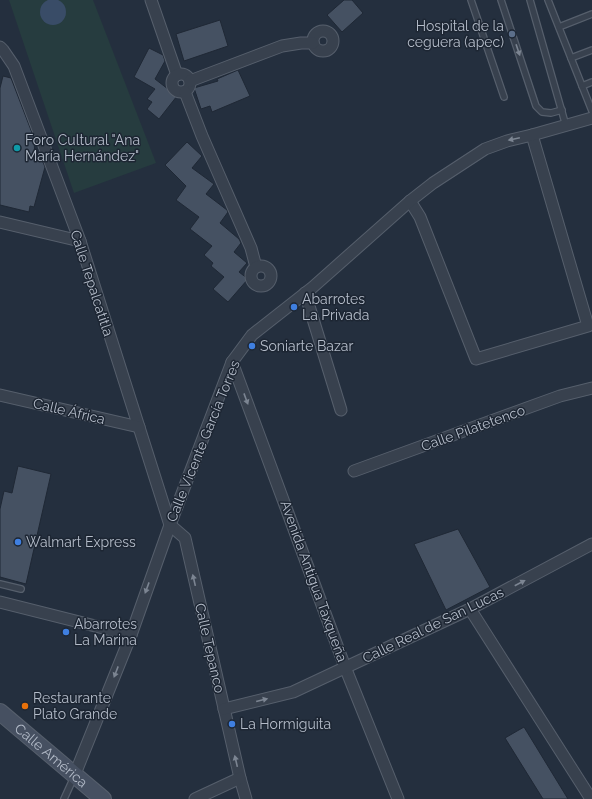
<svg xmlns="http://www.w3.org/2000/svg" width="592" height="799" font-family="Raleway,sans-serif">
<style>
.green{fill:#263c3f}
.water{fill:#394c67}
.building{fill:#455162;stroke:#1f2835}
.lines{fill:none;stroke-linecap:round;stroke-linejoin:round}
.lane-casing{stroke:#565f6c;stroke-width:8}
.street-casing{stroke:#565f6c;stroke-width:13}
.secondary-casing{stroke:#565f6c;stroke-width:18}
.lane{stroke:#38414e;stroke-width:5.5}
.street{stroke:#38414e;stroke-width:11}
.secondary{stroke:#465061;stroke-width:16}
.oneway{fill:#7c8592}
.service-dot{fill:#5c6f8a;stroke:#1d2633;stroke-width:1.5}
.culture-dot{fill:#0f9aa8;stroke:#1d2633;stroke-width:1.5}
.shop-dot{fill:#3f7fe0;stroke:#1d2633;stroke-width:1.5}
.food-dot{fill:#e8710a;stroke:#1d2633;stroke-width:1.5}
.labels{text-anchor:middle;stroke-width:3;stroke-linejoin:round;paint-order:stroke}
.poi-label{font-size:14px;fill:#b4bcc9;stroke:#1d2633;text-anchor:start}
.street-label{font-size:14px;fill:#b4bcc9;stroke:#1d2633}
</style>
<rect width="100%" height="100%" fill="#242f3e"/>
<polygon class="green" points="9,0 93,0 156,163 74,193"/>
<circle class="water" cx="53" cy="12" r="13"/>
<g class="building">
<polygon points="344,0 352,0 363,13 342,32 327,15"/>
<polygon points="220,20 228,46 184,61 176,34"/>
<polygon points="149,48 163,55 165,61 155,79 177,96 159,119 147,109 152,102 147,99 155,89 134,77"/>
<polygon points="238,70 250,96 212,112 210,106 201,109 194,88 218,81 217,79"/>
<polygon points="3,76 11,78 34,138 35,160 43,162 45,167 34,207 30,206 29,212 0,205 0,88"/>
<polygon points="187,142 202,156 192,168 214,184 206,194 227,210 228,212 220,223 239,239 241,243 234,252 247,263 239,272 248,279 228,302 213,289 224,277 211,266 213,263 204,255 212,246 190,229 199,217 176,200 186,186 165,165"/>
<polygon points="18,466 51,474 26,584 0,577 0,509 4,491 12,493"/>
<polygon points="458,529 490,587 446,610 414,544"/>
<polygon points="524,727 568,799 543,799 505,738"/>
</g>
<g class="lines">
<g class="lane-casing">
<g id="lane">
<polyline points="471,0 504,97"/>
<polyline points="501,0 536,106 542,112 551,113 562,110"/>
<polyline points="530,0 566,126"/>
<polyline points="548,0 592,111"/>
<polyline points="559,27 592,14"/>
<polyline points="571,58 592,50"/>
<polyline points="582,86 592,82"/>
<polyline points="0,584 21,589"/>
<polyline points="64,799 74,777"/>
</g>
</g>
<g class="street-casing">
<g id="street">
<polyline points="151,0 177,75"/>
<circle cx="323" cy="41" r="10"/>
<polyline points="0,47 3,50 14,66 80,241 170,525"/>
<circle cx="181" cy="83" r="9"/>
<polyline points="190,81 282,46 301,43 313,43"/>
<polyline points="185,92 202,136 251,248 256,267"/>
<polyline points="410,201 420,217 476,359 588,326 532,135"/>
<polyline points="0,222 80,241"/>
<circle cx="261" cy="276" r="10"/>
<polyline points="305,293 341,410"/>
<polyline points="232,362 345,667 398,799"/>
<polyline points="0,395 139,427"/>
<polyline points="354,471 560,396 592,388"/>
<polyline points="170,525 185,538 240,778 246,799"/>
<polyline points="0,602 131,635"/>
<polyline points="470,609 591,799"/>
<polyline points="224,709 293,692 470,609 592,544"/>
<polyline points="75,774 131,635 170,525 232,362 252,335 313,287 410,201 433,183 485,149 507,141 532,135 592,118"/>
<polyline points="195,799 240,778"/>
</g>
</g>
<g class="secondary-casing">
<g id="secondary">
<path id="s1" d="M0 712 103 799"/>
</g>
</g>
<use href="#lane" class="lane"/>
<use href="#street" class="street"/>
<use href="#secondary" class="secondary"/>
</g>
<defs><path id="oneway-solid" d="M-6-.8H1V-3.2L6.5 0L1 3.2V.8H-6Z"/></defs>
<g class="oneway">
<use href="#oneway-solid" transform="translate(518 50) rotate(71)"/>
<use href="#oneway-solid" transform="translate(514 139) rotate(168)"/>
<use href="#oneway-solid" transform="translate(246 399) rotate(70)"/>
<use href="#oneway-solid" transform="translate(194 580) rotate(-103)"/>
<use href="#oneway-solid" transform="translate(520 583) rotate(-28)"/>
<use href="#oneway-solid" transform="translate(147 588) rotate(110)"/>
<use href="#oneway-solid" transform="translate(116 672) rotate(111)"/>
<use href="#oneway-solid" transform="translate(262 700) rotate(-14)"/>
<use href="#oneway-solid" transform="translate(236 761) rotate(-103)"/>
</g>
<circle class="service-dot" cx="512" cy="34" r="4"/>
<circle class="culture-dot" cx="17" cy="148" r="4"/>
<g class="shop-dot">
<circle cx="294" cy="307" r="4"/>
<circle cx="252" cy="346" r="4"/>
<circle cx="18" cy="542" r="4"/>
<circle cx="66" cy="632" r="4"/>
<circle cx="232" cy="724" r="4"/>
</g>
<circle class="food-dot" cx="25" cy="706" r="4"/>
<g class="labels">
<g class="poi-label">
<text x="504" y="31" text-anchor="end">Hospital de la<tspan x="504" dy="16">ceguera (apec)</tspan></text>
<text x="25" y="145">Foro Cultural "Ana<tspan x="25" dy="16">María Hernández"</tspan></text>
<text x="302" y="304">Abarrotes<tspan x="302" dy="16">La Privada</tspan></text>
<text x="260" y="351">Soniarte Bazar</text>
<text x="26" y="547">Walmart Express</text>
<text x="74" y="629">Abarrotes<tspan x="74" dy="16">La Marina</tspan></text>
<text x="33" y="703">Restaurante<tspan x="33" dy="16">Plato Grande</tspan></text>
<text x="240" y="729">La Hormiguita</text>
</g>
<g class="street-label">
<text transform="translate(92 283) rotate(72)" y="5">Calle Tepalcatitla</text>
<text transform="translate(69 411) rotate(13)" y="5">Calle África</text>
<text transform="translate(473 428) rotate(-20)" y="5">Calle Pilatetenco</text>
<text transform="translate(203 441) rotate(-68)" y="5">Calle Vicente García Torres</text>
<text transform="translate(314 581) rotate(70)" y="5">Avenida Antigua Taxqueña</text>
<text transform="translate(433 625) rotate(-26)" y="5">Calle Real de San Lucas</text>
<text transform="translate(210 648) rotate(77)" y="5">Calle Tepanco</text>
<text dy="5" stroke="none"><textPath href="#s1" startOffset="67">Calle América</textPath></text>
</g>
</g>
</svg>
